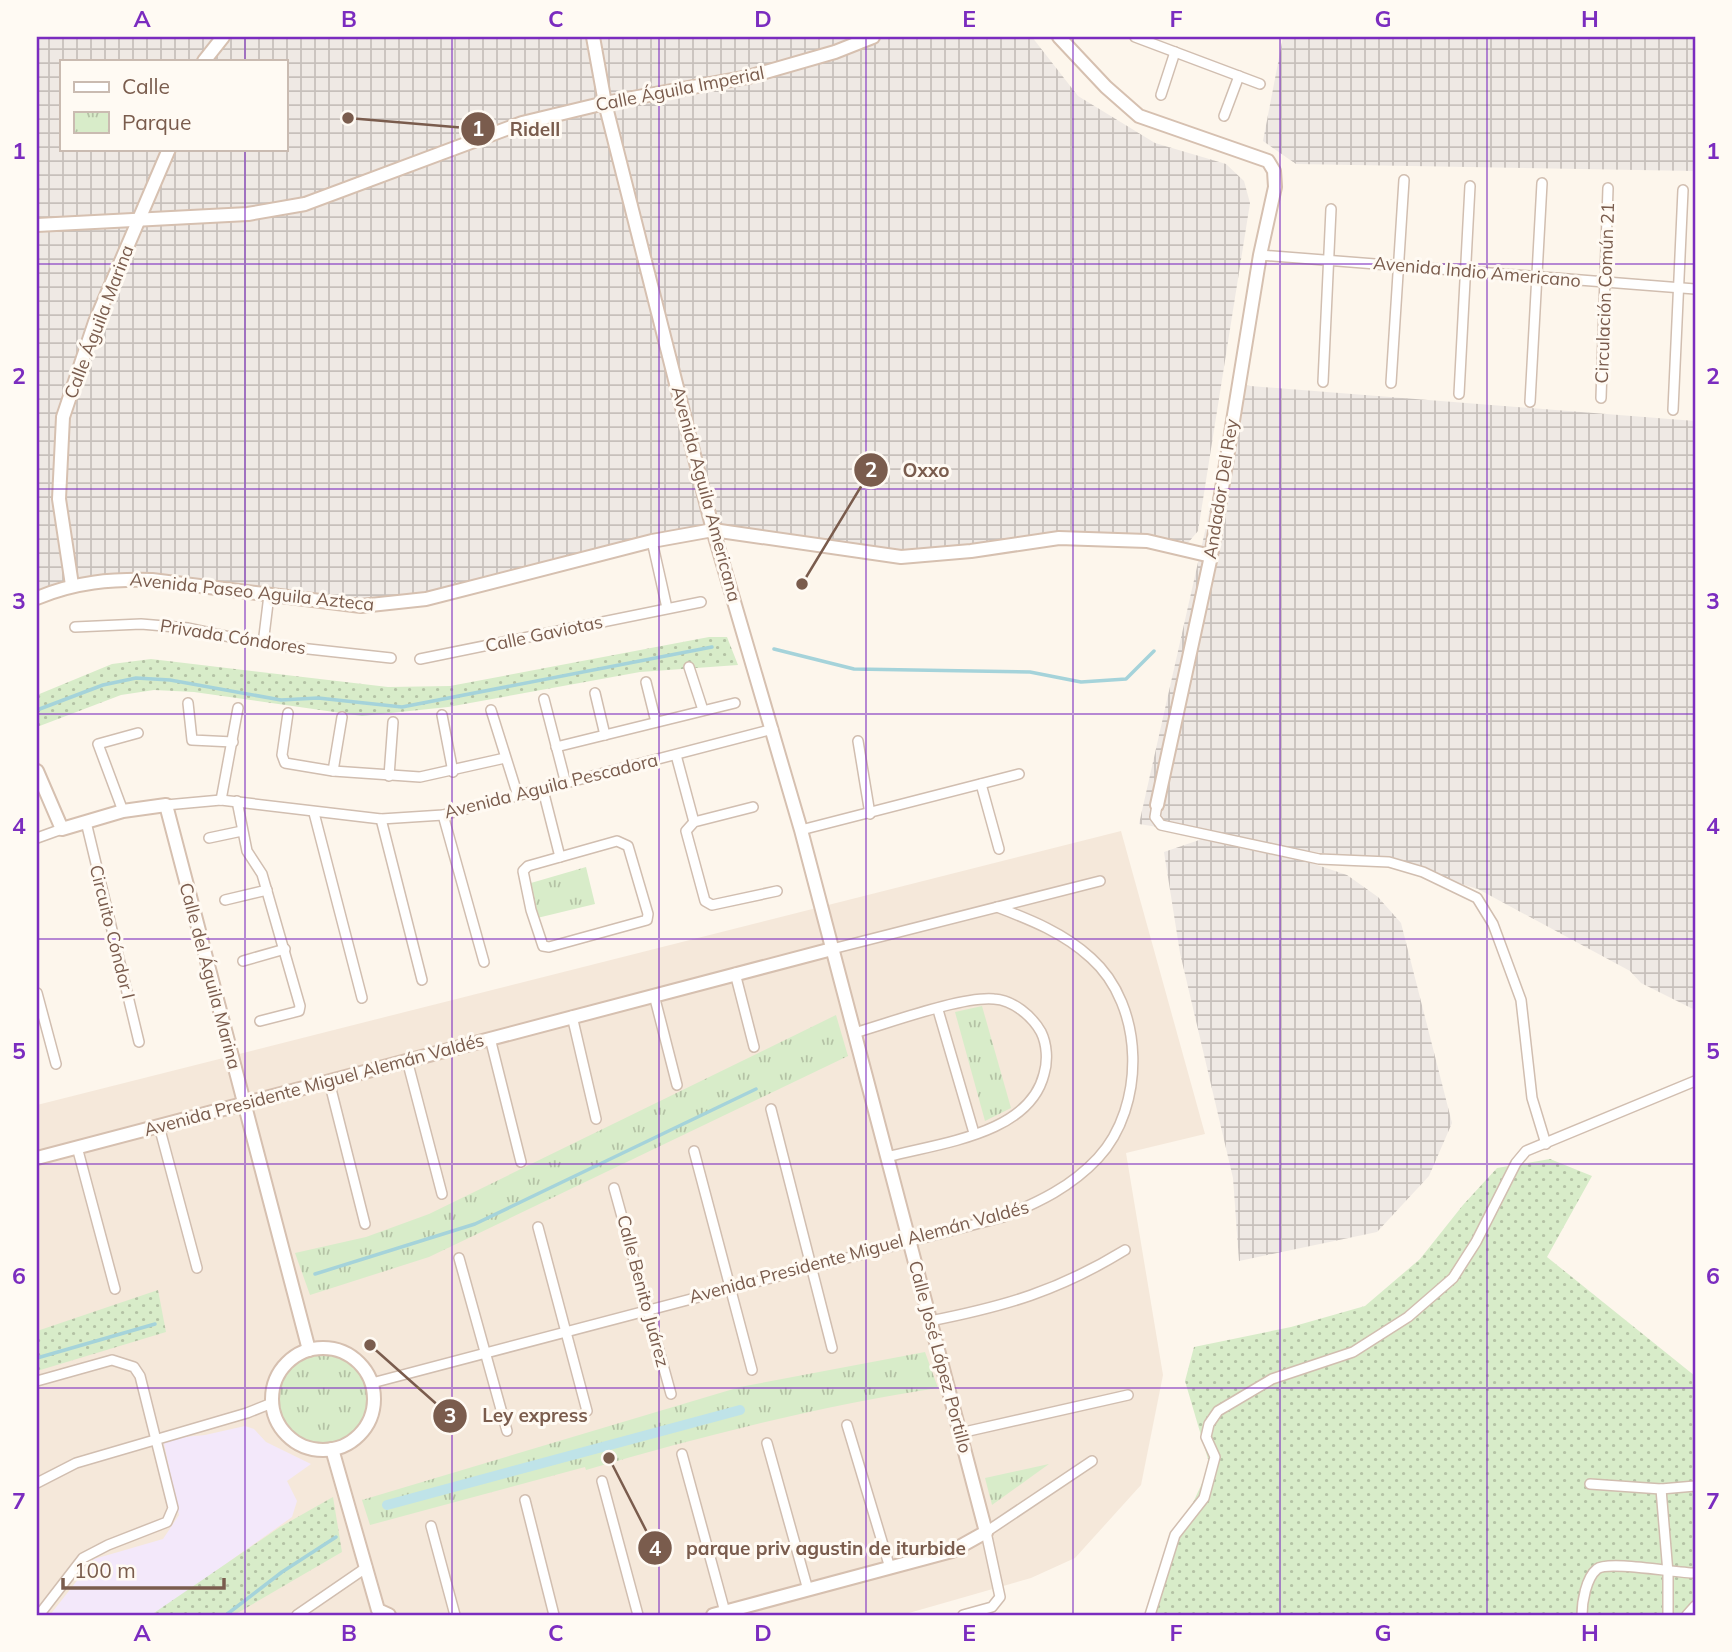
<svg xmlns="http://www.w3.org/2000/svg" width="1732" height="1652" font-family="Mulish,sans-serif">
<style>
.residential{fill:#f5e8da}
.industrial{fill:url(#industrial-grid);fill-rule:evenodd}
.education{fill:#f3e8fa}
.grass{fill:url(#grass-dots)}
.park{fill:url(#park-tufts)}
.lines{fill:none;stroke-linecap:round;stroke-linejoin:round}
.stream{stroke:#a5d3da;stroke-width:3.5}
.canal{stroke:#bfe3e8;stroke-width:10}
.street-casing{stroke:#d1beb0;stroke-width:12}
.secondary-casing{stroke:#d6c0b0;stroke-width:16}
.street{stroke:#fff;stroke-width:9}
.secondary{stroke:#fff;stroke-width:12}
.grid{fill:none;stroke:#7b2cbf;stroke-width:2;stroke-opacity:0.55}
.labels{text-anchor:middle;stroke-width:6;stroke-linejoin:round;paint-order:stroke}
.street-label{font-size:18px;fill:#7a5c4d;stroke:#fffaf3}
.leader{fill:none;stroke:#7a5c4d;stroke-width:2.5}
.callout-dot{fill:#7a5c4d;stroke:#fffaf3;stroke-width:2.5}
.mark-label{font-size:21px;text-anchor:middle;font-weight:bold;fill:#fff}
.callout-label{font-size:19px;text-anchor:middle;font-weight:bold;fill:#7a5c4d;stroke:#fffaf3;stroke-width:6;stroke-linejoin:round;paint-order:stroke}
.neatline{fill:none;stroke:#7b2cbf;stroke-width:2.5}
.grid-label{font-size:23px;text-anchor:middle;font-weight:bold;fill:#7b2cbf}
</style>
<defs>
<pattern id="industrial-grid" width="8" height="8" patternUnits="userSpaceOnUse" patternTransform="scale(1.75)"><rect width="8" height="8" fill="#efe9e4"/><path d="M0 4h8M4 0v8" fill="none" stroke="#c7c0bb"/></pattern>
<pattern id="grass-dots" width="8" height="8" patternUnits="userSpaceOnUse" patternTransform="scale(1.75)"><rect width="8" height="8" fill="#d8ecc9"/><path d="M2 2h.1M6 6h.1" fill="none" stroke="#b4c2a5" stroke-width="1.8" stroke-linecap="round"/></pattern>
<pattern id="park-tufts" width="24" height="20" patternUnits="userSpaceOnUse" patternTransform="scale(1.75)"><rect width="24" height="20" fill="#d8ecc9"/><path d="M3 7l-1-3M5 7V3M7 7l1-3M15 17l-1-3M17 17v-4M19 17l1-3" fill="none" stroke="#b4c2a5"/></pattern>
</defs>
<rect width="100%" height="100%" fill="#fdf6ec"/>
<polygon class="residential" points="1121,831 1205,1134 1126,1153 1163,1375 1141,1485 1075,1558 1031,1578 902,1615 37,1615 37,1105"/>
<g class="industrial">
<path d="M37 37H1032L1078 96 1155 143 1226 164 1244 181 1250 203 1198 531 1182 550 1138 543 1049 542 924 560 714 529 433 597 364 605 125 579 37 601ZM61 61H285V149H61Z"/>
<polygon points="1283,37 1695,37 1695,171 1296,164 1263,141"/>
<polygon points="1238,385 1695,421 1695,1010 1641,983 1630,971 1478,889 1397,865 1139,824"/>
<polygon points="1208,837 1260,846 1347,875 1378,897 1401,923 1452,1123 1429,1176 1377,1232 1239,1261 1233,1178 1180,953 1164,852"/>
</g>
<polygon class="education" points="245,1426 254,1429 266,1442 311,1464 287,1481 297,1501 292,1517 154,1615 50,1615 94,1559 163,1539 179,1515 163,1439 205,1435"/>
<g class="grass">
<polygon points="709,637 727,637 738,665 640,672 448,707 362,716 194,692 154,690 121,695 37,727 37,695 112,664 151,659 388,687 450,686"/>
<polygon points="1550,1159 1592,1176 1547,1257 1695,1376 1695,1615 1152,1615 1179,1533 1210,1466 1185,1381 1194,1347 1291,1327 1365,1306 1420,1259 1463,1205 1497,1168"/>
<polygon points="158,1290 166,1332 37,1371 37,1331"/>
<polygon points="333,1497 342,1552 234,1615 151,1615 280,1527"/>
</g>
<g class="park">
<polygon points="586,867 595,904 533,919 524,885"/>
<polygon points="982,1006 1011,1108 985,1121 955,1012"/>
<polygon points="836,1015 848,1056 429,1257 310,1295 295,1253 366,1237 429,1214"/>
<path d="M925 1352 938 1388C818 1406 700 1437 586 1470L585 1467 370 1525 362 1500 740 1387Z"/>
<circle cx="323" cy="1399" r="45"/>
<polygon points="1049,1464 992,1505 985,1478"/>
</g>
<g class="lines">
<g class="stream">
<polyline points="774,649 854,669 1030,672 1081,682 1126,679 1154,651"/>
<polyline points="37,710 103,685 136,678 170,680 281,700 318,698 402,707 712,647"/>
<polyline points="315,1274 475,1224 756,1089"/>
<polyline points="37,1358 155,1324"/>
<polyline points="226,1615 282,1572 336,1537"/>
</g>
<polyline class="canal" points="387,1505 740,1410"/>
<g class="street-casing">
<g id="street">
<polyline points="1135,37 1260,84"/>
<polyline points="1161,95 1175,52"/>
<polyline points="1224,116 1239,76"/>
<polyline points="1260,255 1695,289"/>
<polyline points="1323,382 1331,209"/>
<polyline points="1391,383 1404,180"/>
<polyline points="1459,394 1470,186"/>
<polyline points="1601,398 1608,188"/>
<polyline points="1530,402 1542,183"/>
<polyline points="1673,410 1683,190"/>
<polyline points="652,541 667,608"/>
<polyline points="75,627 141,624 188,628 263,644 391,658"/>
<polyline points="263,644 269,595"/>
<polyline points="420,659 701,602"/>
<polyline points="689,667 703,710"/>
<polyline points="646,682 656,722"/>
<polyline points="595,693 605,735"/>
<polyline points="544,699 566,784"/>
<polyline points="188,703 192,740 233,742"/>
<polyline points="491,710 518,796"/>
<polyline points="288,713 282,755 285,763 333,771 420,777 505,758"/>
<polyline points="442,715 453,772"/>
<polyline points="858,741 870,814"/>
<polyline points="556,747 735,703"/>
<polyline points="676,755 694,822"/>
<polyline points="333,771 342,717"/>
<polyline points="389,776 393,722"/>
<polyline points="981,784 999,849"/>
<polyline points="543,790 560,857"/>
<polyline points="221,800 238,708"/>
<polyline points="237,801 247,851 262,874 300,1006 299,1011 260,1021"/>
<polyline points="166,805 221,800 381,819 443,815 773,729"/>
<polyline points="1157,805 1155,817 1161,825 1319,859 1389,862 1423,872 1477,898 1493,924 1521,1000 1532,1098 1546,1144"/>
<polyline points="753,807 694,822 686,831 705,901 712,905 777,891"/>
<polyline points="123,811 98,744 138,733"/>
<polyline points="314,813 362,998"/>
<polyline points="443,815 484,962"/>
<polyline points="381,819 422,980"/>
<polyline points="86,822 139,1042"/>
<polyline points="801,830 1019,774"/>
<polyline points="37,838 62,829"/>
<polyline points="209,838 242,831"/>
<polygon points="617,841 628,846 648,914 647,920 549,947 543,946 531,910 523,871 528,866"/>
<polyline points="225,900 267,890"/>
<polyline points="832,949 1100,881"/>
<polyline points="243,961 285,949"/>
<polyline points="735,973 754,1047"/>
<polyline points="37,993 56,1064"/>
<polyline points="654,995 677,1085"/>
<polyline points="938,1010 974,1133"/>
<polyline points="572,1016 596,1119"/>
<path d="M854 1033C889 1023 962 996 994 999 1013 1000 1032 1016 1041 1032 1047 1044 1048 1061 1044 1074 1029 1135 938 1143 887 1157"/>
<polyline points="490,1038 521,1162"/>
<polyline points="407,1060 442,1194"/>
<polyline points="329,1081 365,1224"/>
<polyline points="771,1109 832,1348"/>
<polyline points="159,1126 197,1268"/>
<polyline points="77,1147 115,1289"/>
<polyline points="694,1151 752,1370"/>
<polyline points="614,1188 671,1394"/>
<polyline points="538,1227 587,1411"/>
<polyline points="459,1258 507,1431"/>
<path d="M930 1321C1006 1306 1058 1291 1125 1250"/>
<polyline points="37,1381 112,1360 134,1367 140,1376 173,1508 167,1522 108,1545 83,1558 39,1615"/>
<path d="M372 1383 1003 1217C1039 1202 1071 1187 1098 1158 1146 1106 1145 1006 1091 958 1064 933 1031 920 997 907"/>
<polyline points="847,1425 890,1568"/>
<polyline points="960,1433 1128,1395"/>
<polyline points="767,1443 808,1590"/>
<polyline points="682,1454 725,1612"/>
<polyline points="602,1481 638,1615"/>
<polyline points="37,1483 76,1463 247,1413 272,1403"/>
<polyline points="1590,1484 1661,1489 1695,1486"/>
<polyline points="1661,1489 1668,1573 1668,1615"/>
<polyline points="525,1500 554,1615"/>
<polyline points="431,1526 455,1615"/>
<polyline points="297,1615 367,1567"/>
<polyline points="963,1615 992,1607 1000,1597 986,1532 1092,1461"/>
<polyline points="1150,1615 1175,1535 1204,1498 1215,1457 1206,1437 1209,1424 1218,1411 1272,1379 1353,1352 1408,1317 1453,1278 1476,1242 1516,1163 1526,1151 1695,1081"/>
<path d="M1582 1615C1582 1602 1586 1578 1597 1569 1608 1560 1676 1573 1695 1573"/>
<polyline points="1687,1615 1695,1606"/>
</g>
</g>
<g class="secondary-casing">
<g id="secondary">
<polyline points="593,37 605,103 713,530 801,830 986,1532 952,1551 713,1615"/>
<polyline points="1059,37 1106,87 1139,116 1268,161 1274,171 1275,187 1260,255 1211,556 1157,805"/>
<polyline points="204,61 223,37"/>
<polyline points="37,225 248,214 305,204 522,123 605,103 748,77 835,52 873,37"/>
<polyline points="72,585 59,499 63,417 95,322 169,149"/>
<path d="M37 598C75 582 111 579 152 580L361 606 426 599 652 541 713 530 901 557 971 551 1059 538 1147 541 1211 556"/>
<polyline points="37,771 62,829 123,811 166,805 309,1350"/>
<polyline points="37,1158 832,949"/>
<circle cx="323" cy="1399" r="51"/>
<polyline points="332,1449 378,1610 389,1615"/>
</g>
</g>
<use href="#street" class="street"/>
<use href="#secondary" class="secondary"/>
</g>
<path class="grid" d="M245 37V61M452 37V1615M659 37V1615M866 37V1615M1073 37V1615M1280 37V1615M1487 37V1615M245 149V1615M37 264H1695M37 489H1695M37 714H1695M37 939H1695M37 1164H1695M37 1388H1695"/>
<g class="labels">
<g class="street-label">
<text transform="translate(680 89) rotate(-11)" y="6">Calle Águila Imperial</text>
<text transform="translate(1477 272) rotate(5)" y="6">Avenida Indio Americano</text>
<text transform="translate(1605 293) rotate(-88)" y="6">Circulación Común 21</text>
<text transform="translate(99 322) rotate(-69)" y="6">Calle Águila Marina</text>
<text transform="translate(1221 489) rotate(-81)" y="6">Andador Del Rey</text>
<text transform="translate(706 494) rotate(75)" y="6">Avenida Aguila Americana</text>
<text transform="translate(252 592) rotate(6)" y="6">Avenida Paseo Aguila Azteca</text>
<text transform="translate(544 634) rotate(-12)" y="6">Calle Gaviotas</text>
<text transform="translate(233 637) rotate(9)" y="6">Privada Cóndores</text>
<text transform="translate(551 786) rotate(-14)" y="6">Avenida Aguila Pescadora</text>
<text transform="translate(112 932) rotate(76)" y="6">Circuito Cóndor I</text>
<text transform="translate(210 976) rotate(75)" y="6">Calle del Águila Marina</text>
<text transform="translate(314 1085) rotate(-15)" y="6">Avenida Presidente Miguel Alemán Valdés</text>
<text transform="translate(859 1252) rotate(-15)" y="6">Avenida Presidente Miguel Alemán Valdés</text>
<text transform="translate(643 1291) rotate(75)" y="6">Calle Benito Juárez</text>
<text transform="translate(940 1357) rotate(75)" y="6">Calle José López Portillo</text>
</g>
</g>
<path class="leader" d="M348 118L478 129M802 584L871 470M370 1345L450 1416M609 1458L655 1548"/>
<g class="callout-dot">
<circle cx="348" cy="118" r="7"/>
<circle cx="802" cy="584" r="7"/>
<circle cx="370" cy="1345" r="7"/>
<circle cx="609" cy="1458" r="7"/>
<circle cx="478" cy="129" r="18"/>
<circle cx="871" cy="470" r="18"/>
<circle cx="450" cy="1416" r="18"/>
<circle cx="655" cy="1548" r="18"/>
</g>
<g class="mark-label">
<text x="478" y="136">1</text>
<text x="871" y="477">2</text>
<text x="450" y="1423">3</text>
<text x="655" y="1556">4</text>
</g>
<g class="callout-label">
<text x="535" y="136">Ridell</text>
<text x="926" y="477">Oxxo</text>
<text x="535" y="1422">Ley express</text>
<text x="826" y="1555">parque priv agustin de iturbide</text>
</g>
<rect width="1732" height="1652" fill="none" stroke="#fffaf3" stroke-width="77"/>
<rect x="60" y="60" width="228" height="91" fill="#fffaf3" stroke="#cabbb1" stroke-width="2"/>
<rect x="74" y="82" width="35" height="10" fill="#ffffff" stroke="#cabbb1" stroke-width="2"/>
<text x="122" y="94" font-size="21" fill="#7a5c4d">Calle</text>
<rect x="74" y="112" width="35" height="21" fill="url(#park-tufts)" stroke="#cabbb1" stroke-width="2"/>
<text x="122" y="130" font-size="21" fill="#7a5c4d">Parque</text>
<path d="M63 1578v10h161v-10" fill="none" stroke="#7a5c4d" stroke-width="3.5"/>
<text x="74" y="1578" font-size="21" fill="#7a5c4d" stroke="#fffaf3" stroke-width="5" paint-order="stroke">100 m</text>
<rect x="38" y="38" width="1656" height="1576" class="neatline"/>
<g class="grid-label">
<text x="142" y="27">A</text>
<text x="349" y="27">B</text>
<text x="556" y="27">C</text>
<text x="763" y="27">D</text>
<text x="969" y="27">E</text>
<text x="1176" y="27">F</text>
<text x="1383" y="27">G</text>
<text x="1590" y="27">H</text>
<text x="19" y="159">1</text>
<text x="1713" y="159">1</text>
<text x="19" y="384">2</text>
<text x="1713" y="384">2</text>
<text x="19" y="609">3</text>
<text x="1713" y="609">3</text>
<text x="19" y="834">4</text>
<text x="1713" y="834">4</text>
<text x="19" y="1059">5</text>
<text x="1713" y="1059">5</text>
<text x="19" y="1284">6</text>
<text x="1713" y="1284">6</text>
<text x="19" y="1509">7</text>
<text x="1713" y="1509">7</text>
<text x="142" y="1641">A</text>
<text x="349" y="1641">B</text>
<text x="556" y="1641">C</text>
<text x="763" y="1641">D</text>
<text x="969" y="1641">E</text>
<text x="1176" y="1641">F</text>
<text x="1383" y="1641">G</text>
<text x="1590" y="1641">H</text>
</g>
</svg>
